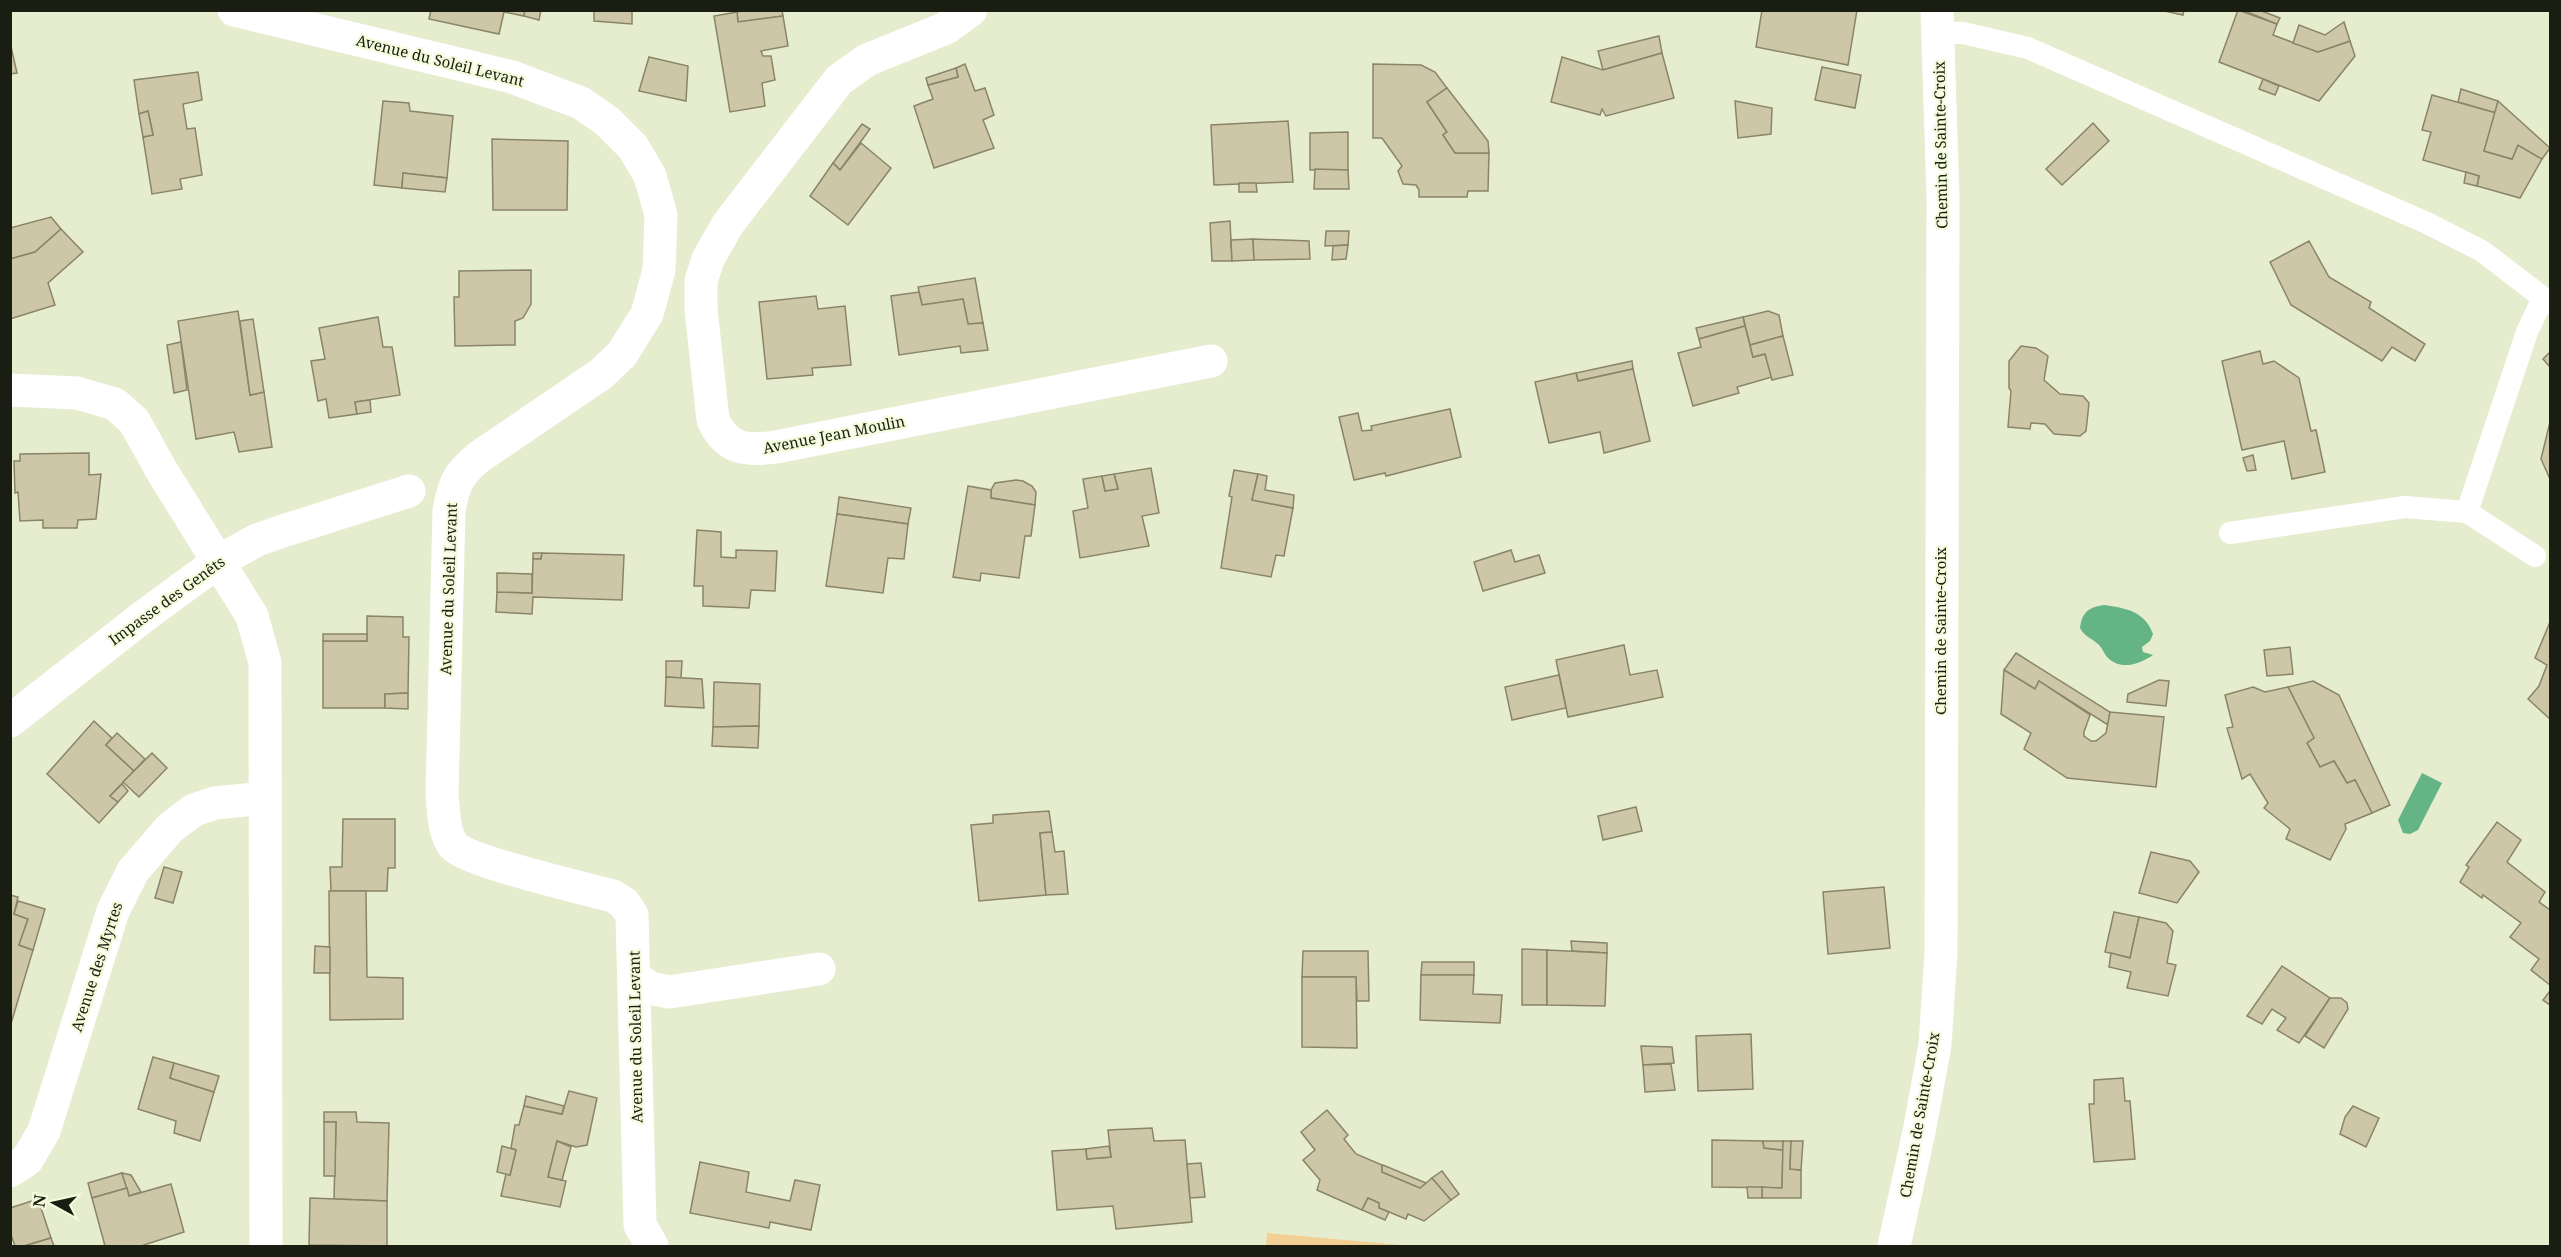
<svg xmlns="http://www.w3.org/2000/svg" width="2561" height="1257" font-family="'Noto Serif',serif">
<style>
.green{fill:#f2cf94}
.water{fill:#65b485}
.building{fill:#cdc7a8;stroke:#8a8568;stroke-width:1.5}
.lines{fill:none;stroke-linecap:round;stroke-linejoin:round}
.lane{stroke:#fff;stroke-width:22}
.street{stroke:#fff;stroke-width:33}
.labels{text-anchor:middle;stroke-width:4.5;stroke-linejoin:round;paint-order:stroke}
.street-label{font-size:15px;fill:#1a1d11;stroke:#f3fbdb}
</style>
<rect width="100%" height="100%" fill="#e6edce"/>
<polygon class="green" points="1267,1233 1412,1246 1266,1246"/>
<g class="water">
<path d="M2104 605C2125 608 2145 611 2153 634L2150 641 2142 647 2143 652 2153 655C2141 663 2123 671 2109 659 2104 655 2103 648 2098 644 2091 638 2084 636 2080 628 2082 612 2089 607 2104 605Z"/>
<polygon points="2422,773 2442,783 2418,830 2410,834 2403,833 2398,820"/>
</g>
<g class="building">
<polygon points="431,10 525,10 524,16 504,12 499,34 429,19"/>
<polygon points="525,10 541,10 539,20 524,16"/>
<polygon points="594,10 632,10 632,24 594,21"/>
<polygon points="745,10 782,10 783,16 738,22 737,12"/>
<polygon points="1762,10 1857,10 1848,65 1756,47"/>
<polygon points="2160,10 2184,10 2183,15"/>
<polygon points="2238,10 2277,24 2273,35 2318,52 2350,41 2355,56 2319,101 2263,79 2219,62"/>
<polygon points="2242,10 2259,10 2280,18 2277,24"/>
<polygon points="737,12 738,22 783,16 788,46 761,51 763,56 771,56 775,80 762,83 765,106 730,112 714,16"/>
<polygon points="2344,22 2350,41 2318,52 2293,43 2299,25 2325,35"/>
<polygon points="1659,36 1662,53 1603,70 1598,51"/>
<polygon points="10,42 17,73 10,74"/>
<polygon points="1662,53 1674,98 1606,116 1602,109 1600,115 1551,102 1562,57 1603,70"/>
<polygon points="649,57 688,66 686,101 639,91"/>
<polygon points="965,64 975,91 985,88 994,115 983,120 994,148 934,168 914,106 933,99 928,85 958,77 956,68"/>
<polygon points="1373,64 1421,65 1435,72 1447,88 1427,102 1447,132 1443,135 1455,153 1489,153 1488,191 1468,191 1467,197 1419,197 1419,190 1416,185 1403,184 1398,171 1402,166 1382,138 1373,138"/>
<polygon points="1822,67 1861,75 1855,108 1815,100"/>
<polygon points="956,68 958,77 928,85 926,78"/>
<polygon points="198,72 202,100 183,104 187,129 195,128 202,175 180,179 182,189 152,194 143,137 153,135 148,111 139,114 134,80"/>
<polygon points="2263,79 2279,86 2275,95 2259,89"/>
<polygon points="1447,88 1488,141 1489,153 1455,153 1443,135 1447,132 1427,102"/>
<polygon points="2461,89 2498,101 2496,113 2458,102"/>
<polygon points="2432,95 2496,113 2484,151 2512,159 2518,145 2542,159 2520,198 2477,186 2479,176 2423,160 2431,132 2422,130"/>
<polygon points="383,101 409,103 410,111 453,116 447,178 403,173 402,188 374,185"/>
<polygon points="1735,101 1772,108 1771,134 1738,138"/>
<polygon points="2498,101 2550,148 2542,159 2518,145 2512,159 2484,151"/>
<polygon points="148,111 153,135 143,137 139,114"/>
<polygon points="1288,121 1293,182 1214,185 1211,125"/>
<polygon points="2093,123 2109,141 2062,185 2046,169"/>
<polygon points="862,124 870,129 840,170 833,163"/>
<polygon points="1348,132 1348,170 1310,170 1310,133"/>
<polygon points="492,139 568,141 567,210 493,210"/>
<polygon points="861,143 891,168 848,225 810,196 833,163 840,170"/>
<polygon points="1315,169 1348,170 1349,189 1314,189"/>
<polygon points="2466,172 2479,176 2477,186 2464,183"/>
<polygon points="403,173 447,178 445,192 402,188"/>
<polygon points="1239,183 1256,183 1257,192 1239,192"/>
<polygon points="51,217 61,229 35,252 10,259 10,228"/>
<polygon points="1230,221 1232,261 1212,261 1210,223"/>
<polygon points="61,229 83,252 48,283 55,305 10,319 10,259 35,252"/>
<polygon points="1326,231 1349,231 1348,245 1325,246"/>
<polygon points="1253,239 1254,260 1232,261 1231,240"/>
<polygon points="1253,239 1309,241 1310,259 1254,260"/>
<polygon points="2309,241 2329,277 2371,302 2369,308 2425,344 2415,361 2392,347 2382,361 2291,305 2270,262"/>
<polygon points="1348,245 1346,259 1332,260 1333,246"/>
<polygon points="531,270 531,304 523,318 515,321 515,345 455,346 454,297 459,297 459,271"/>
<polygon points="975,278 983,323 968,324 963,299 922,305 918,287"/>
<polygon points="919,292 922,305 963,299 968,324 983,323 988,350 961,353 960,346 899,355 891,296"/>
<polygon points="816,296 818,309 845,306 851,365 812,368 813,375 767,379 759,302"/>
<polygon points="238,311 250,395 264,392 272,447 239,452 234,432 196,439 178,321"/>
<polygon points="1768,311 1779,315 1783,336 1750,345 1743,317"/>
<polygon points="378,317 383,347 392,347 400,395 355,402 357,414 329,418 326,399 318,401 311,361 325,359 319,328"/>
<polygon points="1743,317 1745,326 1699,339 1696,328"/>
<polygon points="253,319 264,392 250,395 240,321"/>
<polygon points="1745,326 1753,357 1765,354 1772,377 1737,387 1739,393 1693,406 1678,353 1701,347 1699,339"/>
<polygon points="1783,336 1793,375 1772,380 1765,354 1753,357 1750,345"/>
<polygon points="181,342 187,390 174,393 167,345"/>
<polygon points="2021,346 2036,348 2048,356 2044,380 2060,394 2083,396 2089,403 2086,431 2080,436 2054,434 2045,424 2031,423 2030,429 2008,427 2011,391 2009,388 2009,361"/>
<polygon points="2260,351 2263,364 2274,361 2299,378 2311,431 2316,430 2325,472 2292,479 2284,441 2242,450 2222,361"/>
<polygon points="2550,352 2550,367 2543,359"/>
<polygon points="1632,361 1633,369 1578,381 1576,373"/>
<polygon points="1633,369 1650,441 1604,453 1600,432 1549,443 1535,382 1576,373 1578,381"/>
<polygon points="370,400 371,412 357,414 355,402"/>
<polygon points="1450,409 1461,457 1386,476 1385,473 1354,480 1339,417 1358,413 1362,431 1372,430 1371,426"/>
<polygon points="2550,422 2550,479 2541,459"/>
<polygon points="89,453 89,475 101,474 96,519 78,520 77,528 43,528 43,520 20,521 18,492 15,493 14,461 20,461 20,454"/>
<polygon points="2253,455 2256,470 2247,471 2243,458"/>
<polygon points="1151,468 1159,513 1142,516 1149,546 1080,558 1073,511 1088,508 1083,479 1102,476 1105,491 1118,489 1114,474"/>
<polygon points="1234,470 1258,474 1252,500 1293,508 1284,556 1276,555 1271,577 1221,568 1232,497 1229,496"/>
<polygon points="1114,474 1118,489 1105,491 1102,476"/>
<polygon points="1258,474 1267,476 1265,490 1294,495 1293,508 1252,500"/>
<polygon points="1016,480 1023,481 1032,486 1036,492 1035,505 991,498 991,490 995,483"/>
<polygon points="968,486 991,490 991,498 1035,505 1031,536 1025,536 1019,578 981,573 980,581 953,577"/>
<polygon points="839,497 911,508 908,524 837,514"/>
<polygon points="837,514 908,524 904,559 888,558 883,593 826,586"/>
<polygon points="697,530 721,532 721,557 736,558 736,550 777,551 775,591 751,590 749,608 703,606 703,586 694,586"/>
<polygon points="1511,550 1515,562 1539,555 1545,573 1483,591 1474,562"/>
<polygon points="533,553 542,553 541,559 533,559"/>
<polygon points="542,553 624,555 622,600 533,597 532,614 496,612 497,592 532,593 533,559 541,559"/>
<polygon points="497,573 532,574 532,593 497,592"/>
<polygon points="367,616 403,617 403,637 409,637 408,693 385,694 385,708 323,708 323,641 367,641"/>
<polygon points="2550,622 2550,719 2528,699 2539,686 2547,665 2535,658"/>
<rect x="323" y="634" width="44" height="7"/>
<polygon points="1624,645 1630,675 1657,670 1663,697 1568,717 1556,660"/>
<polygon points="2290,647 2293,674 2267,676 2264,650"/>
<polygon points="2016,653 2110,712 2108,725 2039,681 2035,689 2004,670"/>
<polygon points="666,661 682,661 681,678 666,677"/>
<polygon points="2004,670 2035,689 2039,681 2090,715 2084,732 2084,736 2091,741 2096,741 2106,733 2110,712 2164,717 2156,787 2067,778 2024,749 2031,733 2001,714"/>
<polygon points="1559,675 1566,708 1512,720 1505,687"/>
<polygon points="666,677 702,679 704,708 665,706"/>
<polygon points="2159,680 2169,681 2166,706 2127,702 2128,694"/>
<polygon points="2313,681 2339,695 2390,805 2372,813 2355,780 2347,783 2334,761 2320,767 2307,743 2314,738 2288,687"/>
<polygon points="714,682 760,684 759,726 713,727"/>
<polygon points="2253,687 2265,692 2288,687 2314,738 2307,743 2320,767 2334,761 2347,783 2355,780 2372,813 2345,824 2346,829 2330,860 2286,839 2290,829 2264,808 2268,803 2250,774 2242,779 2227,728 2233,727 2225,695"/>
<polygon points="408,693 408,709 385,708 385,694"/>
<polygon points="94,721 112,738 106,745 134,771 110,796 118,802 99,823 47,774"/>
<polygon points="759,726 758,748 712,746 713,727"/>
<polygon points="117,733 145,759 134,771 106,745"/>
<polygon points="152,753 167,768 139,797 123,782"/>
<polygon points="122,784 128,791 118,802 110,796"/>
<polygon points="1636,807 1642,831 1603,840 1598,816"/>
<polygon points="1049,811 1052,832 1040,833 1046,895 979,901 971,825 993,823 993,815"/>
<polygon points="343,819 395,819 395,868 388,868 387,891 331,891 330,867 342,867"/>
<polygon points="2497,822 2521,840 2507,862 2545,892 2539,902 2550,910 2550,985 2531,970 2539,959 2510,937 2521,923 2483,895 2482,898 2460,882 2469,867 2466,865"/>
<polygon points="1052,832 1055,852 1064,851 1068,894 1046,895 1040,833"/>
<polygon points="2151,852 2190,861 2199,872 2177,903 2139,893"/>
<polygon points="164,867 182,872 173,903 155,898"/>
<polygon points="1884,887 1890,948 1828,954 1823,892"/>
<polygon points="329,891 366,891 367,977 403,978 403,1019 330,1020"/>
<polygon points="10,895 18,897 14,914 28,919 19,945 33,950 10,1027"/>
<polygon points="18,901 45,909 33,950 19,945 28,919 14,914"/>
<polygon points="2114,912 2139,917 2130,958 2105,952"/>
<polygon points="2139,917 2166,923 2173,931 2167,963 2176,965 2168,996 2127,988 2131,972 2109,967 2111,953 2130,958"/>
<polygon points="1571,941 1607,943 1607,953 1572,951"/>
<polygon points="315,946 330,947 330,973 314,973"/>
<polygon points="1522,949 1547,950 1547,1005 1522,1005"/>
<polygon points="1547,950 1607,953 1605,1006 1547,1005"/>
<polygon points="1303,951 1368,951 1369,1001 1357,1001 1356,977 1302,977"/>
<polygon points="1422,962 1474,962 1474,975 1421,975"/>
<polygon points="2282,966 2330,998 2299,1043 2277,1030 2286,1018 2272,1009 2262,1024 2247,1016"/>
<polygon points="1421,975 1474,975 1473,994 1502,995 1500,1023 1420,1020"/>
<polygon points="1302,977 1356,977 1357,1048 1302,1047"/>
<polygon points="2550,991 2550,1005 2543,1000"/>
<polygon points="2330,998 2341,998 2347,1003 2348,1009 2324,1048 2305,1036"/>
<polygon points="1751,1034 1753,1089 1698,1091 1696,1036"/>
<polygon points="1641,1046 1672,1047 1674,1063 1643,1065"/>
<polygon points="153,1057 174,1063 170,1078 214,1092 200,1141 174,1133 176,1121 138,1109"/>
<polygon points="174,1063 219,1076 214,1092 170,1078"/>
<polygon points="1671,1064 1675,1090 1645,1092 1643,1065"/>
<polygon points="2123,1078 2125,1101 2130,1101 2135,1159 2094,1162 2089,1104 2094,1104 2094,1080"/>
<polygon points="569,1091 597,1098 587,1145 576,1147 557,1141 548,1177 566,1181 560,1207 501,1196 506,1174 510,1175 516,1150 511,1148 515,1125 519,1125 524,1106 562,1114"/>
<polygon points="526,1096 564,1106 562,1114 524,1106"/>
<polygon points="2353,1106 2379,1118 2366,1147 2340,1134 2345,1117"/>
<polygon points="1327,1110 1348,1135 1344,1139 1356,1154 1382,1165 1382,1172 1420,1188 1432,1178 1451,1200 1424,1221 1408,1214 1406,1219 1389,1212 1379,1208 1379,1203 1368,1198 1362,1210 1317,1190 1320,1180 1303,1160 1315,1150 1301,1132"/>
<polygon points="324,1112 356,1112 357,1122 389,1123 387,1201 334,1199 336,1122 324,1122"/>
<polygon points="324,1122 336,1122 335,1176 324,1176"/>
<polygon points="1152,1128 1154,1141 1185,1140 1192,1222 1116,1229 1113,1206 1057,1210 1052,1151 1086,1149 1087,1159 1111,1157 1108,1130"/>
<polygon points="1712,1140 1763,1141 1764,1148 1783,1150 1782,1188 1712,1187"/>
<polygon points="557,1141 571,1147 562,1180 548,1177"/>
<polygon points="1763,1141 1783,1141 1783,1150 1764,1148"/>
<polygon points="1783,1141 1791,1141 1790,1169 1801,1170 1801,1198 1762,1198 1762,1187 1782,1188"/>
<polygon points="1791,1141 1803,1141 1801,1170 1790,1169"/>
<polygon points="502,1146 516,1150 510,1175 497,1172"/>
<polygon points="1109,1146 1111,1157 1087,1159 1086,1149"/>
<polygon points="700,1162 749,1172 746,1192 790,1201 795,1180 820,1185 811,1230 770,1222 769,1228 690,1213"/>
<polygon points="1201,1163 1205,1197 1190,1198 1187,1164"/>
<polygon points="1382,1165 1383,1165 1426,1183 1420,1188 1382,1172"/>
<polygon points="1442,1171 1459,1194 1451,1200 1432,1178"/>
<polygon points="122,1173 127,1188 92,1198 88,1183"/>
<polygon points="122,1173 131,1175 141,1192 129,1196"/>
<polygon points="171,1184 184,1232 141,1246 105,1246 92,1198 127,1188 129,1196"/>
<polygon points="1747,1187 1762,1187 1762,1198 1748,1198"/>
<polygon points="310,1198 387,1201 387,1246 309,1245"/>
<polygon points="1368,1198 1379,1203 1379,1208 1389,1212 1385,1220 1362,1210"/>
<polygon points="38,1199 51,1238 24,1246 15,1246 10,1232 10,1208"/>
<polygon points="51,1238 54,1246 24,1246"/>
</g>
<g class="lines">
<g class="lane">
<polyline points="1938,33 1963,33 2028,48 2427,223 2482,251 2550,303"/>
<polyline points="2467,512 2535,556"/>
<polyline points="2230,533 2405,507 2467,512 2527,332 2543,298"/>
</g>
<g class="street">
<path d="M234 10 512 77 581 103 607 121 633 147 650 176 661 215 659 270 647 314 622 354 601 374 479 457C457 475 454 484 449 511L442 795C444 811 443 831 453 845 466 861 586 889 613 896L624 903 632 915 640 1225 652 1246"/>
<path d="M971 10 946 28 867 60 839 80 728 224 708 259 701 281V309L713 420C727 450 746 451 776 447L1211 361"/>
<polyline points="10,390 77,393 115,404 134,421 163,473 252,616 265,663 266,1246"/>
<polyline points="10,721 144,616 219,561 257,540 286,530 409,491"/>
<polyline points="635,977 650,988 669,992 819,969"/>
<polyline points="10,1171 27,1160 44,1131 113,911 133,871 170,828 194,810 215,803 265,798"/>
<polyline points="1894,1246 1919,1132 1935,1045 1941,954 1943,198 1937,10"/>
</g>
</g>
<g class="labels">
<g class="street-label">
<text transform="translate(440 61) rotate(14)" y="5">Avenue du Soleil Levant</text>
<text transform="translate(1941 145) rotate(-91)" y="5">Chemin de Sainte-Croix</text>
<text transform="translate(834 435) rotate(-11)" y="5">Avenue Jean Moulin</text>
<text transform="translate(449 589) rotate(-88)" y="5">Avenue du Soleil Levant</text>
<text transform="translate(167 601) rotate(-36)" y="5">Impasse des Genêts</text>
<text transform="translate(1941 631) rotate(-90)" y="5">Chemin de Sainte-Croix</text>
<text transform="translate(97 967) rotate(-72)" y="5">Avenue des Myrtes</text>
<text transform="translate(636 1037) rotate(-91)" y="5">Avenue du Soleil Levant</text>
<text transform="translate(1920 1115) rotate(-80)" y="5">Chemin de Sainte-Croix</text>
</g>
</g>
<rect width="2561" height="1257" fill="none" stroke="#1a1d11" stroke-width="24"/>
<g transform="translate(54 1203) rotate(278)" stroke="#f3fbdb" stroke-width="4.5" paint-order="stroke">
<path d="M0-4.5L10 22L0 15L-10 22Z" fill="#1a1d11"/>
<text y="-9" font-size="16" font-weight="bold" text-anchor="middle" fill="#1a1d11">N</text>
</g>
</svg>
